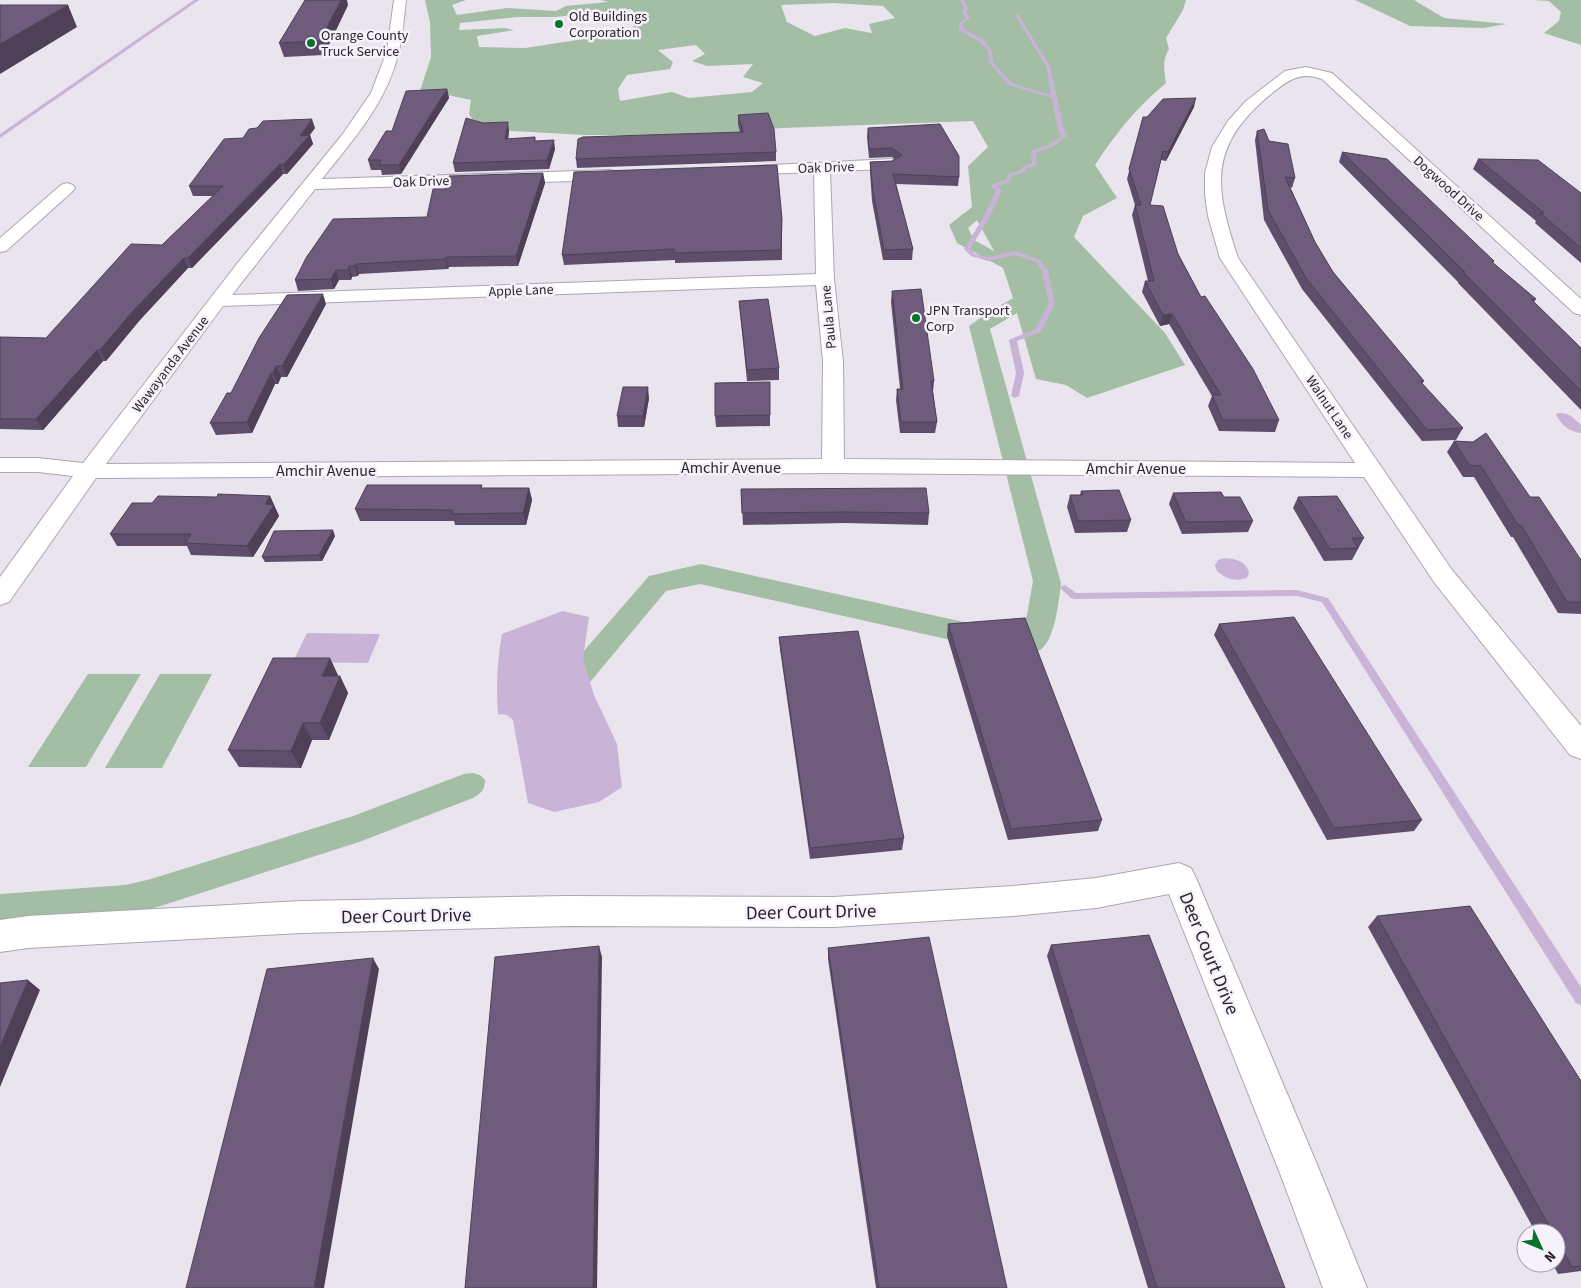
<svg xmlns="http://www.w3.org/2000/svg" width="1581" height="1288" font-family="'Source Sans 3',sans-serif">
<style>
.green{fill:#a3bea5;fill-rule:evenodd}
.water{fill:#c9b3d7}
.lines{fill:none;stroke-linecap:round;stroke-linejoin:round}
.stream{fill:#c9b3d7;fill-rule:evenodd}
.minor-casing{stroke:#aca6b0;stroke-width:2}
.minor{fill:#fff;fill-rule:evenodd}
.wall{fill:#5f4e6b}
.shaded-wall{fill:#4e4057}
.building{fill:#6f5b7c;stroke:#4e4057}
.poi-dot{fill:#047428;stroke:#f7f1fc;stroke-width:2}
.labels{text-anchor:middle;stroke-width:5;stroke-linejoin:round;paint-order:stroke}
.far-poi-label{font-size:14px;fill:#28262a;stroke:#f7f1fc;text-anchor:start}
.far-street-label{font-size:14px;fill:#28262a;stroke:#f7f1fc}
.street-label{font-size:16px;fill:#28262a;stroke:#f7f1fc}
.near-street-label{font-size:19px;fill:#28262a;stroke:#f7f1fc}
</style>
<rect width="100%" height="100%" fill="#eae4ef"/>
<g class="green">
<path d="M425 0H466L452 5 457 15 507 8 556 11 566 6 608 2 601 0H1186L1183 10 1166 38 1169 49C1162 60 1164 70 1166 83 1136 108 1117 132 1095 165L1117 198 1083 216 1074 237 1165 333 1185 365 1087 398 1066 385 1036 379 1017 313 990 329 1061 583C1059 600 1055 641 1040 650 1032 656 1018 653 1009 653L700 584 666 591 575 700 550 690 649 576 701 564 1009 632H1018L1027 615 1033 581 969 326 989 312 1013 298 1003 268 957 243 949 225 972 207 968 166 988 147 973 121 782 128 714 135H585L478 129 469 114 471 100 448 95 418 97 431 57 430 22ZM834 3 883 6 895 18 869 24 872 33 845 28 815 36 787 22 781 5ZM631 9 640 18 629 32 525 48 479 47 477 36 514 30 505 28 459 30 460 23 518 17H555ZM696 45 705 54 692 61 707 66 753 64 743 77 763 83 752 92 689 98 672 92 620 101 618 89 627 75 670 69 673 62 658 50ZM977 220 994 251 974 240 968 228Z"/>
<polygon points="1355,0 1414,0 1444,18 1507,24 1483,28 1410,26"/>
<polygon points="1532,0 1581,0 1581,45 1544,33 1559,21 1561,12 1549,1"/>
<polygon points="88,674 141,674 86,767 28,767"/>
<polygon points="160,674 212,674 162,768 105,768"/>
<path d="M473 773 480 775 485 780C485 790 481 793 473 798L359 842 148 910 0 926V894L125 885 151 879 353 816 464 774Z"/>
</g>
<g class="water">
<path d="M1558 413C1569 412 1574 418 1581 425V433C1569 432 1561 424 1556 415Z"/>
<path d="M1225 558C1236 559 1246 561 1249 573L1247 578C1235 582 1226 579 1217 571L1215 565 1218 560Z"/>
<path d="M562 611 589 617 583 658 594 695 617 744 622 787 599 802 554 812 528 803 513 720 507 715 498 714C496 687 497 661 502 634Z"/>
<polygon points="307,633 380,634 368,663 293,662"/>
</g>
<g class="lines">
<g class="stream">
<polygon points="194,0 199,0 0,138 0,134"/>
<polygon points="960,0 964,0 968,9 966,13 970,18 963,23 963,28 985,41 992,51 993,62 1012,83 1051,95 1046,66 1015,15 1018,14 1050,66 1063,126 1067,136 1052,147 1036,153 1037,165 1026,169 1025,172 1012,176 1009,182 997,186 1002,191 989,218 970,249 975,254 988,257 1015,251 1040,260 1048,271 1055,303 1041,332 1017,341 1024,373 1019,396 1015,398 1011,396 1016,373 1009,340 1035,329 1049,303 1042,271 1036,262 1015,255 988,261 971,256 964,249 983,218 996,191 991,187 991,185 1005,180 1008,174 1021,170 1022,167 1032,163 1031,151 1048,145 1061,136 1057,126 1052,98 1008,85 989,62 988,51 981,43 959,30 959,23 966,18 962,13 964,9"/>
<polygon points="1065,585 1076,593 1297,590 1328,598 1581,987 1581,1005 1576,1003 1322,602 1297,596 1074,599 1071,598 1060,588 1062,586"/>
</g>
<g class="minor-casing">
<g id="minor">
<path d="M394 0H406C404 17 403 34 399 50 389 100 353 140 322 179L610 170 616 172 618 175 616 178 610 180 315 189 232 295 816 274 814 172 740 175 735 173 732 170 735 167 891 159 896 161 899 164 896 167 891 169 830 171 834 279 843 362 844 459 1355 463 1220 258 1208 216 1205 195V173L1212 147 1228 121 1246 101 1285 71 1306 67 1332 73 1581 299V315L1574 313 1322 79C1301 71 1288 80 1271 94 1208 146 1214 186 1238 258L1452 570 1581 726V759L1570 755 1434 582 1364 477 833 473 96 478 9 602 0 605V577L73 476 38 472H0V458H38L83 463 236 265 342 135 371 93 387 51ZM816 285 823 362 822 459 106 464 223 306Z"/>
<polygon points="67,183 73,185 75,188 73,191 6,251 0,252 0,238 61,185"/>
<polygon points="1179,863 1191,868 1196,878 1316,1162 1367,1288 1323,1288 1281,1176 1169,894 1096,908 1013,916 833,927 567,926 301,933 28,948 0,952 0,920 28,916 301,901 567,896 833,897 1013,886 1096,878"/>
</g>
</g>
<use href="#minor" class="minor"/>
</g>
<g class="wall">
<polygon points="348,5 324,55 284,57 279,43"/>
<polygon points="447,89 449,98 401,174 382,175 381,170 371,170 368,160 392,131"/>
<polygon points="1194,107 1166,161 1161,160 1150,205 1178,254 1201,297 1279,420 1275,432 1219,431 1208,406 1212,396 1169,324 1160,326 1142,292 1145,281 1148,281 1132,215 1135,205 1127,179 1143,117 1147,117"/>
<polygon points="738,115 776,152 776,161 577,168 576,159 740,132 738,124"/>
<polygon points="315,128 310,135 313,144 287,174 283,174 192,268 188,268 139,321 106,361 103,361 43,430 0,429 0,337 46,338 162,245 213,196 193,196 189,186 243,138"/>
<polygon points="868,128 959,177 958,186 896,184 913,249 912,260 883,260 872,201 870,172 870,162 892,161 895,160 892,157 869,158 867,137"/>
<polygon points="509,131 508,139 536,141 555,149 549,169 455,172 453,163"/>
<polygon points="1257,131 1269,141 1295,178 1292,188 1290,187 1315,242 1333,272 1424,381 1422,384 1463,428 1456,440 1422,441 1302,289 1264,220 1255,140"/>
<polygon points="1342,152 1494,261 1493,263 1536,299 1534,302 1581,348 1581,410 1458,283 1458,282 1339,162"/>
<polygon points="1478,159 1581,193 1581,263 1535,223 1536,221 1473,169"/>
<polygon points="543,173 545,183 518,266 449,267 448,269 359,274 358,276 352,277 351,280 339,280 334,289 298,291 295,280 427,217 445,189"/>
<polygon points="782,219 782,260 675,263 675,260 564,265 562,255"/>
<polygon points="892,291 934,381 933,392 937,422 935,433 900,433 896,400 897,389 900,389 891,302"/>
<polygon points="739,301 779,368 779,380 747,381 740,312"/>
<polygon points="326,304 287,377 281,377 278,384 275,384 252,433 216,435 210,423 231,393"/>
<polygon points="770,382 770,426 716,427 715,416"/>
<polygon points="649,398 644,427 618,427 617,416"/>
<polygon points="1454,441 1530,497 1581,560 1581,614 1558,613 1513,537 1511,537 1474,477 1463,477 1447,452"/>
<polygon points="483,488 529,488 532,500 526,525 455,525 454,521 360,521 355,509"/>
<polygon points="741,489 929,513 928,525 845,523 743,525"/>
<polygon points="1081,491 1131,520 1127,532 1075,533 1067,507 1070,495 1080,495"/>
<polygon points="1173,493 1224,497 1253,521 1248,532 1182,534 1169,504"/>
<polygon points="270,496 279,516 253,557 191,555 187,546 117,546 110,534 152,503 217,497"/>
<polygon points="1298,497 1364,538 1352,560 1324,561 1293,508"/>
<polygon points="335,536 322,561 265,562 262,557"/>
<polygon points="948,624 1102,820 1098,831 1008,840 947,636"/>
<polygon points="1219,624 1422,820 1414,831 1327,840 1214,635"/>
<polygon points="779,637 904,838 902,850 810,859 780,649"/>
<polygon points="338,675 337,676 340,676 348,693 329,740 312,740 301,768 239,767 228,750"/>
<polygon points="1377,916 1581,1081 1581,1271 1558,1274 1552,1263 1556,1263 1556,1233 1536,1233 1368,927"/>
<polygon points="1051,945 1285,1288 1148,1288 1047,956"/>
<polygon points="828,948 1007,1288 876,1288 828,959"/>
</g>
<g class="shaded-wall">
<polygon points="341,0 347,0 348,5 324,55 320,41"/>
<polygon points="68,5 77,27 0,74 0,44"/>
<polygon points="447,89 449,98 401,174 399,165"/>
<polygon points="1196,98 1194,107 1166,161 1168,152"/>
<polygon points="312,119 315,128 308,137 310,135 313,144 287,174 283,165 300,136"/>
<polygon points="508,122 509,131 507,148 505,139"/>
<polygon points="554,140 555,149 549,169 547,160"/>
<polygon points="280,164 283,174 192,268 188,258"/>
<polygon points="543,173 545,183 518,266 516,256"/>
<polygon points="446,257 449,267 448,269 446,259"/>
<polygon points="184,258 188,268 139,321 106,361 100,350 133,311"/>
<polygon points="356,264 359,274 358,276 355,266"/>
<polygon points="349,266 352,277 351,280 348,270"/>
<polygon points="336,270 339,280 334,289 331,279"/>
<polygon points="323,294 326,304 287,377 282,366"/>
<polygon points="1172,314 1169,324 1160,326 1163,315"/>
<polygon points="97,350 103,361 43,430 36,419"/>
<polygon points="276,366 281,377 278,384 273,373"/>
<polygon points="271,373 275,384 252,433 247,422"/>
<polygon points="648,387 649,398 644,427 643,416"/>
<polygon points="529,488 532,500 526,525 523,513"/>
<polygon points="270,496 279,516 253,557 247,546 265,504"/>
<polygon points="333,530 335,536 322,561 319,555"/>
<polygon points="330,658 338,675 330,693 322,676"/>
<polygon points="340,676 348,693 329,740 320,723"/>
<polygon points="303,723 312,740 301,768 291,751"/>
<polygon points="599,946 602,957 597,1288 593,1288"/>
<polygon points="373,958 379,969 324,1288 314,1288"/>
<polygon points="28,980 40,990 0,1087 0,1047"/>
</g>
<g class="building">
<polygon points="305,0 341,0 320,41 279,43"/>
<polygon points="0,5 68,5 0,44"/>
<polygon points="447,89 399,165 379,165 381,160 368,160 386,131 392,131 406,91"/>
<polygon points="1196,98 1168,152 1163,151 1150,205 1163,206 1178,254 1201,297 1205,296 1253,369 1279,420 1223,420 1212,395 1221,395 1172,314 1163,315 1145,281 1154,281 1135,205 1141,205 1129,169 1143,117 1147,117 1163,99"/>
<polygon points="768,113 774,129 776,152 576,159 578,139 583,137 743,132 738,115"/>
<polygon points="466,118 483,123 508,122 505,139 535,137 535,141 554,140 547,160 453,163"/>
<polygon points="312,119 300,136 310,135 283,165 280,164 188,258 184,258 133,311 100,350 97,350 36,419 0,419 0,337 46,338 131,244 162,245 223,186 189,186 224,139 243,138 249,129 257,128 263,121"/>
<polygon points="940,124 959,156 959,177 893,174 913,249 884,250 873,191 870,162 892,161 902,155 892,148 869,149 868,128"/>
<polygon points="1264,129 1269,141 1288,144 1295,178 1285,177 1315,242 1333,272 1424,381 1420,381 1463,428 1427,430 1306,278 1268,210 1257,131"/>
<polygon points="1342,152 1387,159 1494,261 1492,262 1536,299 1531,299 1581,348 1581,391 1463,272 1465,272"/>
<polygon points="1478,159 1538,160 1581,193 1581,248 1540,213 1544,213"/>
<polygon points="777,165 782,219 781,250 674,253 674,249 562,255 574,172"/>
<polygon points="543,173 516,256 446,257 446,259 356,264 355,266 349,266 348,270 336,270 331,279 295,280 306,258 333,219 427,217 433,189 445,189 449,176"/>
<polygon points="921,289 934,381 931,381 937,422 901,422 897,389 903,389 892,291"/>
<polygon points="323,294 282,366 276,366 273,373 271,373 247,422 210,423 227,393 231,393 259,338 287,295"/>
<polygon points="768,299 779,368 747,370 739,301"/>
<polygon points="770,382 770,415 715,416 715,383"/>
<polygon points="623,387 648,387 643,416 617,416"/>
<polygon points="1486,433 1530,497 1539,497 1581,560 1581,602 1567,602 1521,525 1518,525 1481,466 1469,465 1454,441 1473,442"/>
<polygon points="367,485 482,485 481,488 529,488 523,513 452,514 453,510 355,509"/>
<polygon points="926,488 929,513 846,512 742,513 741,489"/>
<polygon points="1119,490 1131,520 1078,521 1070,495 1083,495 1081,491"/>
<polygon points="1221,492 1224,497 1240,497 1253,521 1186,522 1173,493"/>
<polygon points="218,494 270,496 265,504 274,505 247,546 185,543 191,534 110,534 132,503 152,503 158,496 217,497"/>
<polygon points="1337,496 1364,538 1352,538 1358,548 1330,549 1298,497"/>
<polygon points="333,530 319,555 262,557 274,531"/>
<polygon points="1294,617 1422,820 1334,828 1219,624"/>
<polygon points="1025,618 1102,820 1011,829 948,624"/>
<polygon points="858,631 904,838 810,848 779,637"/>
<polygon points="273,658 330,658 322,676 340,676 320,723 303,723 291,751 228,750"/>
<polygon points="1470,906 1581,1081 1581,1266 1572,1267 1556,1238 1556,1233 1553,1233 1377,916"/>
<polygon points="1149,935 1285,1288 1157,1288 1051,945"/>
<polygon points="929,937 1007,1288 879,1288 828,948"/>
<polygon points="599,946 593,1288 465,1288 495,957"/>
<polygon points="373,958 314,1288 186,1288 267,969"/>
<polygon points="28,980 0,1047 0,983"/>
</g>
<g class="poi-dot">
<circle cx="559" cy="24" r="5"/>
<circle cx="311" cy="43" r="5"/>
<circle cx="916" cy="318" r="5"/>
</g>
<g class="labels">
<g class="far-poi-label">
<text x="569" y="21">Old Buildings<tspan x="569" dy="16">Corporation</tspan></text>
<text x="321" y="40">Orange County<tspan x="321" dy="16">Truck Service</tspan></text>
<text x="926" y="315">JPN Transport<tspan x="926" dy="16">Corp</tspan></text>
</g>
<g class="far-street-label">
<text transform="translate(826 167) rotate(-2)" y="5">Oak Drive</text>
<text transform="translate(421 181) rotate(-2)" y="5">Oak Drive</text>
<text transform="translate(1449 188) rotate(42)" y="5">Dogwood Drive</text>
<text transform="translate(521 290) rotate(-2)" y="5">Apple Lane</text>
<text transform="translate(828 317) rotate(-95)" y="5">Paula Lane</text>
<text transform="translate(170 364) rotate(-53)" y="5">Wawayanda Avenue</text>
<text transform="translate(1330 407) rotate(56)" y="5">Walnut Lane</text>
</g>
<g class="street-label">
<text x="731" y="473">Amchir Avenue</text>
<text x="1136" y="474">Amchir Avenue</text>
<text x="326" y="476">Amchir Avenue</text>
</g>
<g class="near-street-label">
<text transform="translate(811 911) rotate(-1)" y="7">Deer Court Drive</text>
<text transform="translate(406 915) rotate(-1)" y="7">Deer Court Drive</text>
<text transform="translate(1210 953) rotate(68)" y="7">Deer Court Drive</text>
</g>
</g>
<g transform="translate(1541 1248) rotate(134)"><circle r="24" fill="#f7f1fc" stroke="#a4a0a8"/>
<path d="M0-4L9 19L0 12L-9 19Z" fill="#047428"/>
<text y="-8" font-size="14" font-weight="bold" text-anchor="middle" fill="#28262a">N</text>
</g>
</svg>
